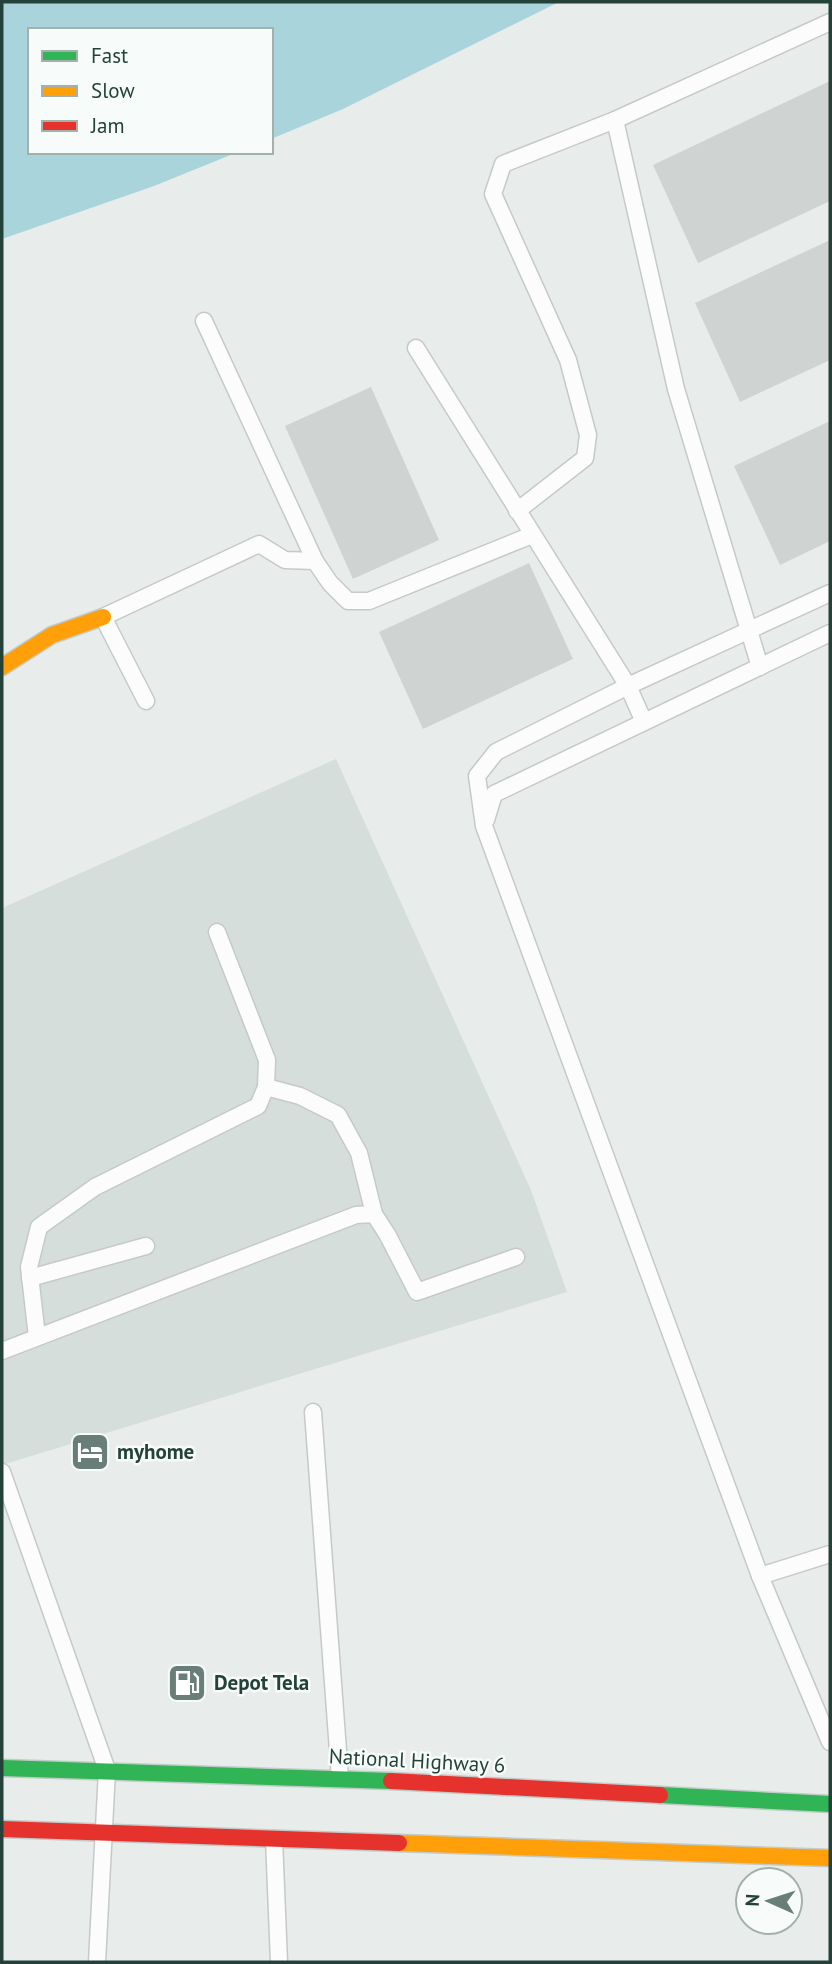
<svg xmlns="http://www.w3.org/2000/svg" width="832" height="1964" font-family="'PT Sans',sans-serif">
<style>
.built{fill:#d6dedb}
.water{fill:#a9d4db}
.building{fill:#cfd4d2}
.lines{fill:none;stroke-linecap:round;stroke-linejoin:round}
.lane-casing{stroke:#c5cac8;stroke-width:19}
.fast-casing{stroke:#c3cbc8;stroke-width:19}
.slow-casing{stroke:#c3cbc8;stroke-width:19}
.jam-casing{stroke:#c3cbc8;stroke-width:19}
.lane{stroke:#fcfcfc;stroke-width:16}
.fast{stroke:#30b455;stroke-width:16}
.slow{stroke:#ff9f0a;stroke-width:16}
.jam{stroke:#e5322d;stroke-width:16}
.labels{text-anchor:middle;stroke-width:5;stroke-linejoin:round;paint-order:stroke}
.poi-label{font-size:21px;font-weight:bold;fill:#24423a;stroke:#f7fbf9;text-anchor:start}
.street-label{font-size:21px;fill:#24423a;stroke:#f7fbf9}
</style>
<rect width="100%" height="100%" fill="#e8edeb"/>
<polygon class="built" points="336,759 531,1190 567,1292 2,1465 2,908"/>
<polygon class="water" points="2,2 559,2 343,109 271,139 271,30 30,30 30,152 238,152 154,186 2,239"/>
<g class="building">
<polygon points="830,81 830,201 698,263 653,165"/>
<polygon points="830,240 830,360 740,402 695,303"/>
<polygon points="371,387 439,540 353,579 285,426"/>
<polygon points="830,421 830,541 780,565 734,466"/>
<polygon points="529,563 573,659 423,729 379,632"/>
</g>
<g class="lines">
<g class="lane-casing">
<g id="lane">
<polyline points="204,321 315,561 330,583 348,601 369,601 532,535"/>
<polyline points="416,348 628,686 644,722"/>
<polyline points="517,511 585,458 588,435 568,360 493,194 503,164 615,120"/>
<polyline points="830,593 628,686 496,752 477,776 484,826 760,1576 830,1742"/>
<polyline points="760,667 676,389 615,120 830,22"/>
<polyline points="146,701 103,617 259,544 285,560 315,561"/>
<polyline points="486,820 494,794 830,633"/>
<polyline points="266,1087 300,1096 338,1115 359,1153 374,1214"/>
<polyline points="30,1278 146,1246"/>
<polyline points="37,1337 29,1267 39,1227 95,1187 258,1106 266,1087 267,1060 217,932"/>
<polyline points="2,1351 356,1215 374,1214 387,1234 417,1292 516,1257"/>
<polyline points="313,1412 340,1778"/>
<polyline points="2,1472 107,1770 97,1962"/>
<polyline points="760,1576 830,1554"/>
<polyline points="274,1839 279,1962"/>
</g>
</g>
<g class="fast-casing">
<g id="fast">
<polyline points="2,1768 391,1781"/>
<polyline points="660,1795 830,1804"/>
</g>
</g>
<g class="slow-casing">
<g id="slow">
<polyline points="2,667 52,635 103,617"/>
<polyline points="399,1843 830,1858"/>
</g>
</g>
<g class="jam-casing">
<g id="jam">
<polyline points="391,1781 660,1795"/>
<polyline points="2,1829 399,1843"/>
</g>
</g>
<use href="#lane" class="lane"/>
<use href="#fast" class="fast"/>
<use href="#slow" class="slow"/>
<use href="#jam" class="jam"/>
</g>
<defs>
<g id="hotel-square" transform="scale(2.0125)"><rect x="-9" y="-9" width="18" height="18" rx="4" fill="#697e78" stroke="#f7fbf9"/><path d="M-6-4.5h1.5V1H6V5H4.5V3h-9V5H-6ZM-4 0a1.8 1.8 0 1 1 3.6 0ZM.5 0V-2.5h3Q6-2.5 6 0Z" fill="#fff"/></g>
<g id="fuel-square" transform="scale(2.0125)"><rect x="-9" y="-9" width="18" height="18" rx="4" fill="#697e78" stroke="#f7fbf9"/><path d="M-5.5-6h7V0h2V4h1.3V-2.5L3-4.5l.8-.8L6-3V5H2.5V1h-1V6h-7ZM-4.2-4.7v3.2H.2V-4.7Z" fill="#fff"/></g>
</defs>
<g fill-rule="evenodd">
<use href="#hotel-square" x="90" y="1452"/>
<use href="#fuel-square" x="187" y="1683"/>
</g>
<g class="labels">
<g class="poi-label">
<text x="117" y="1459">myhome</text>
<text x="214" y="1690">Depot Tela</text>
</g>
<g class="street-label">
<text transform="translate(417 1761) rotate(3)" y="7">National Highway 6</text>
</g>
</g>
<rect width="832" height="1964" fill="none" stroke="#24423a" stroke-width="7"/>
<rect x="28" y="28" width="245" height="126" fill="#f7fbf9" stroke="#a3b1ad" stroke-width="2"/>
<rect x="42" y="51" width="35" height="10" fill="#30b455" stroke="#a3b1ad" stroke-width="2"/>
<text x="91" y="63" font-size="21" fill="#24423a">Fast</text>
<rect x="42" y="86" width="35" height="10" fill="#ff9f0a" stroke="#a3b1ad" stroke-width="2"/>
<text x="91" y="98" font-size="21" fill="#24423a">Slow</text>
<rect x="42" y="121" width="35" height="10" fill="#e5322d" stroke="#a3b1ad" stroke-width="2"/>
<text x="91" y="133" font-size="21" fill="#24423a">Jam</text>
<g transform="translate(769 1901) rotate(273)"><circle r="33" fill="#f7fbf9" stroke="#a3b1ad" stroke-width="2"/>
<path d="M0-5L12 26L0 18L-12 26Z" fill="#697e78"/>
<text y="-10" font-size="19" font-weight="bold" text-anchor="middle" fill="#24423a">N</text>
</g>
</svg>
